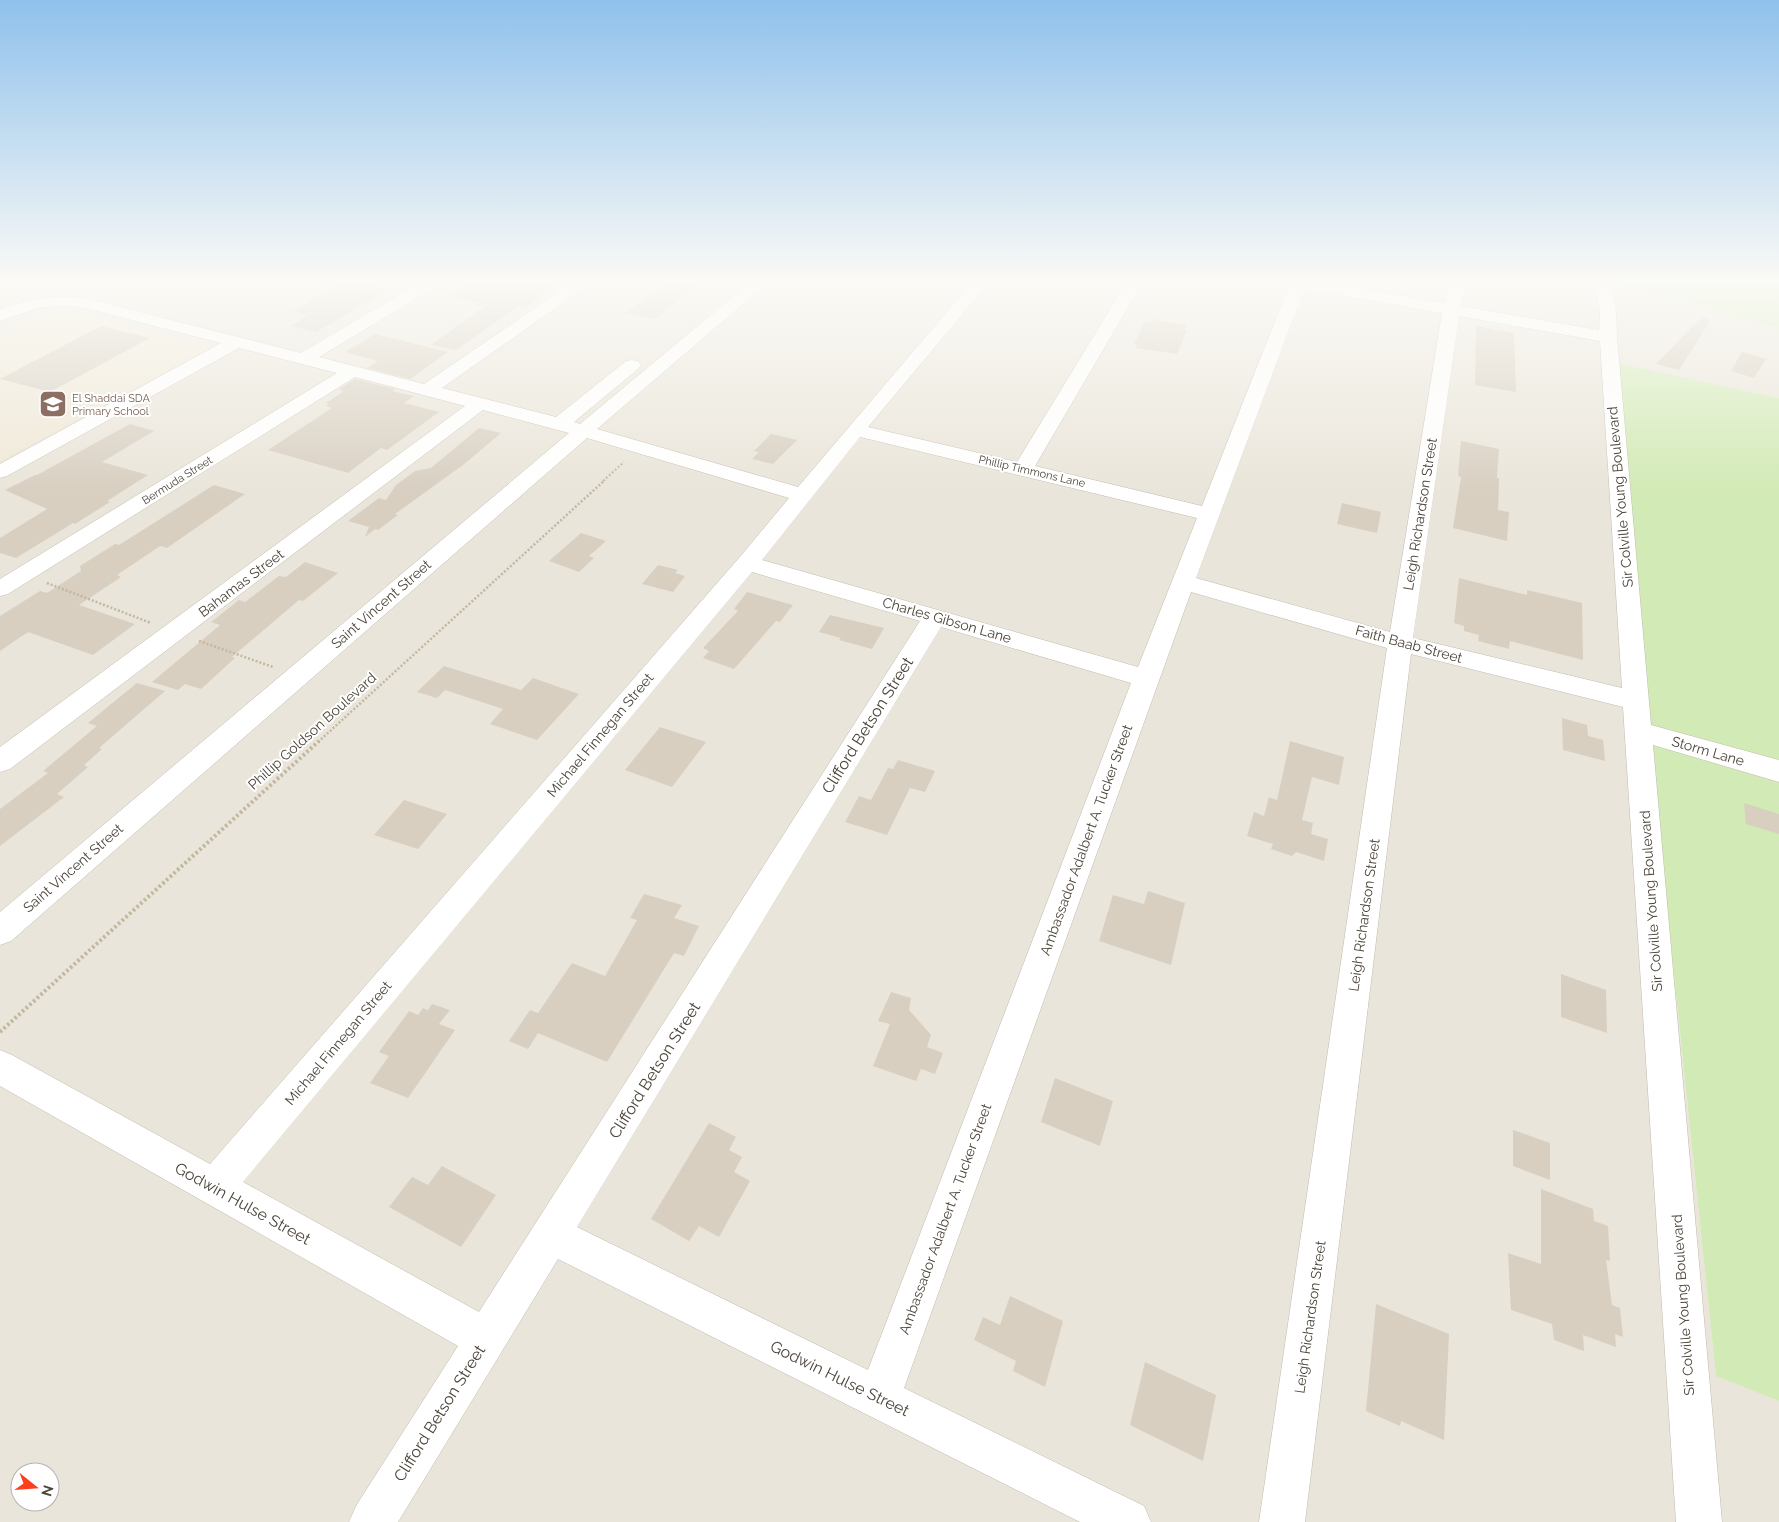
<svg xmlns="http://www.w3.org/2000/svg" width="1779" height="1522" font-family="Raleway,sans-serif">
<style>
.residential{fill:#eae5da;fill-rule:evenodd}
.education{fill:#efe8d6}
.green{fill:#d2eab5}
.building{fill:#d8cfc1}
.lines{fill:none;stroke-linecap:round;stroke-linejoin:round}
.minor-casing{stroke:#c2bbae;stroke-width:1}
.path-far2{stroke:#c4b79f;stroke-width:2;stroke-dasharray:2 2;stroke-linecap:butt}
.path-far1{stroke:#c4b79f;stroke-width:2.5;stroke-dasharray:2 2;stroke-linecap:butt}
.path{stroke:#c4b79f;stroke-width:4;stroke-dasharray:2.5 2.5;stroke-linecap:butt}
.minor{fill:#fff;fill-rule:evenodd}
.labels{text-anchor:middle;stroke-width:4;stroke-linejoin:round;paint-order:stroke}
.far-education-label{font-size:11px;fill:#785e54;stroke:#fff;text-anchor:start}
.far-street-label{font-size:11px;fill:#4b4439;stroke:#fff}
.street-label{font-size:14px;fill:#4b4439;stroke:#fff}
.near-street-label{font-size:16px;fill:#4b4439;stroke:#fff}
</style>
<rect width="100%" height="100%" fill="#f6f3ec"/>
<path class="residential" d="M0 280H1602L1604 284 1689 303 1779 329V398L1610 363 1716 1375 1779 1401V1522H0ZM20 1472H50V1502H20Z"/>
<polygon class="education" points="58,308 212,347 0,461 0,335"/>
<g class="green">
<polygon points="1602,280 1779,280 1779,329 1689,303 1604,284"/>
<polygon points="1610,362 1779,398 1779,1401 1716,1376"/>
</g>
<g class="building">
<polygon points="347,280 390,289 316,332 291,326 307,316 293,311"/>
<polygon points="475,280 564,280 525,308 519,306 456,350 431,345 484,307 476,305 479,303 449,296"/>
<polygon points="673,280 696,285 656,319 624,313"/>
<polygon points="1703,316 1710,321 1679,370 1656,364"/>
<polygon points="1152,319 1186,325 1184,329 1187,330 1177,354 1136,348 1137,345 1134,345 1144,322 1150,323"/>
<polygon points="101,326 150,338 50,392 0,379"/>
<polygon points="1476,326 1514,333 1516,392 1475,385"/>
<polygon points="375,334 448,352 410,379 367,368 378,361 345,352"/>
<polygon points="1742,352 1766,359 1754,378 1731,371"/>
<polygon points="355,379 395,389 392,391 414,396 404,403 439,412 387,450 381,448 348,473 268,450 332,408 326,406 329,404 326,403 344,391 339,389"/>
<polygon points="130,424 154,431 102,462 148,475 107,501 110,502 75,524 73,523 16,558 0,553 0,538 47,509 5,490 35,475 37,475"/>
<polygon points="479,428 501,433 463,465 395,514 398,515 378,530 375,529 365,537 369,527 348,521 379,498 386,500 396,485 415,471 431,468"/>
<polygon points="771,434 797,440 773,464 752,459 759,452 754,451"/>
<polygon points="1461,441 1499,449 1497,478 1499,478 1498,510 1509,512 1507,541 1453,528 1461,477 1458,476"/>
<polygon points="214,485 245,494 167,548 160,546 117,575 121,577 79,605 135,624 93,655 28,632 0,651 0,616 40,591 47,593 81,571 80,566 115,544 119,545"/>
<polygon points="1342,503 1381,512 1377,533 1337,524"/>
<polygon points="581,533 606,541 589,556 594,558 579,572 549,561"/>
<polygon points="305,562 338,573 303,601 299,600 232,657 235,658 201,689 185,684 178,690 152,682 220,625 211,622 239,600 245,602 279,576 286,577"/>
<polygon points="658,565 678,570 675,573 685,576 673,592 642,584"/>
<polygon points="1459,578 1527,595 1527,590 1582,603 1583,660 1510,641 1509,649 1478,641 1479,635 1464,631 1464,626 1454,623"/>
<polygon points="747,592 793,605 780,622 776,621 734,669 703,658 709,651 703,648 738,611 734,609"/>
<polygon points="830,615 884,628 872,649 839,640 841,638 819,632"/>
<polygon points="444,666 521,690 533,678 579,694 537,740 490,724 503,709 445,690 437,698 417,692"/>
<polygon points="137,683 165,691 99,748 102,749 84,765 88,767 57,794 64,797 0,846 0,809 48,773 43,771 97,726 88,723"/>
<polygon points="1562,718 1587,725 1588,736 1603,740 1605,761 1563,750"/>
<polygon points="660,727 706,742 672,787 625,770"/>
<polygon points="1290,741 1344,757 1339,785 1312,777 1302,820 1313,823 1311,834 1328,839 1324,861 1296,852 1292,856 1271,849 1273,844 1247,836 1254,812 1264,816 1269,797 1277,800"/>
<polygon points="898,760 935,771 925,792 910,788 887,835 845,822 859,796 871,800 888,768 893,769"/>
<polygon points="404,800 447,814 418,849 374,835"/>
<polygon points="1744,803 1779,814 1779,834 1746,824"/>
<polygon points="1148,891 1185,903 1171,965 1099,941 1113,895 1144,904"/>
<polygon points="644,894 682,905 674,918 699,926 684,956 674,953 607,1062 538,1033 528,1049 509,1041 530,1010 538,1013 572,963 605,976 637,920 630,918"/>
<polygon points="1561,974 1606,990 1607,1033 1561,1017"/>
<polygon points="891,992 911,998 909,1010 931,1035 927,1047 943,1053 935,1074 921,1069 916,1081 873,1066 890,1024 878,1021"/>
<polygon points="432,1004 450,1010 439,1024 455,1030 408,1098 370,1083 389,1056 379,1052 409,1011 418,1015 423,1008 428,1010"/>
<polygon points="1055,1078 1113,1101 1100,1146 1041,1122"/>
<polygon points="709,1123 736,1137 729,1150 742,1157 734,1172 750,1181 719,1237 699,1226 689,1241 651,1219"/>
<polygon points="1513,1130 1550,1143 1550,1180 1513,1166"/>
<polygon points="442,1166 496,1195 461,1247 389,1207 412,1177 428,1185"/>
<polygon points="1541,1189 1593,1209 1594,1221 1608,1226 1610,1261 1606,1260 1612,1305 1620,1308 1623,1337 1615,1334 1616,1347 1583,1335 1584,1351 1554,1340 1552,1324 1511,1310 1508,1253 1541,1264"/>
<polygon points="1010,1296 1063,1321 1045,1387 1013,1371 1016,1361 974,1340 983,1317 1000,1325"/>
<polygon points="1376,1304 1449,1334 1444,1440 1401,1421 1400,1426 1366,1411"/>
<polygon points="1145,1362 1216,1395 1203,1461 1130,1425"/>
</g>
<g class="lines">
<g class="minor-casing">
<path id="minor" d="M425 280H444L442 283 319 357 424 384 576 280H595L442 388 556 417 626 361 632 360 638 361 641 365 638 369 574 422 580 424 753 280H771L597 429 798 487 974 280H991L868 427 1017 462 1128 280H1144L1035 466 1202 506 1289 286 1276 283 1274 280H1310L1445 303 1452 280H1468L1460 306 1599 330 1600 311 1594 280H1610L1616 311 1617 337 1651 725 1779 760V782L1653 745 1722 1522H1676L1623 707 1411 654 1305 1522H1259L1387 648 1191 592 904 1388 1144 1506 1151 1522H1080L558 1259 398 1522H349L356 1506 458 1346 0 1086V1050L12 1055 210 1164 739 558 789 498 587 438 11 941 0 945V912L569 433 483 410 10 769 0 772V747L465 406 355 377 8 594 0 596V579L337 373 239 348 7 476 0 478V464L221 343 85 308 72 306 41 307 0 321V310C28 298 55 294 85 298L301 353ZM1304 289 1442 313 1390 632 1196 578ZM1459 316 1600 341 1622 688 1413 638ZM860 437 1197 518 1138 667 762 560ZM752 572 920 621 479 1312 243 1182ZM941 627 1131 683 868 1370 577 1227Z"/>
</g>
<g class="path-far2">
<polyline points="42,280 53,285"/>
<polyline points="603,481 624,462"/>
</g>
<g class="path-far1">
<polyline points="47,583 151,623"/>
<polyline points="199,641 273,667"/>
<polyline points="318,742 605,480"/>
</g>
<polyline class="path" points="0,1032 319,741"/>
<use href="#minor" class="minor"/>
</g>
<linearGradient id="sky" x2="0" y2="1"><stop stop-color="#8fc1ec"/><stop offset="0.57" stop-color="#fbfaf6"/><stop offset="1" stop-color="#fbfaf6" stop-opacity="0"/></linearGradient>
<rect width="1779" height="493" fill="url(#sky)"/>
<defs>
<g id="school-square" transform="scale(1.4375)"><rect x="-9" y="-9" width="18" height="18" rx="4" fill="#8d6e63" stroke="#fff"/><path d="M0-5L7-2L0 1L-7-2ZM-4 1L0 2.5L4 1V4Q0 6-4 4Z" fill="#fff"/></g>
</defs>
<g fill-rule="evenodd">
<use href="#school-square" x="53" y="404"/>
</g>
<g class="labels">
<g class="far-education-label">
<text x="72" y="402">El Shaddai SDA<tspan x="72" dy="13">Primary School</tspan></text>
</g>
<g class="far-street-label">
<text transform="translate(1032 471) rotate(13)" y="4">Phillip Timmons Lane</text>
<text transform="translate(177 480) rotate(-32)" y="4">Bermuda Street</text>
</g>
<g class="street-label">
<text transform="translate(1620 497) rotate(-95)" y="5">Sir Colville Young Boulevard</text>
<text transform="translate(1420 514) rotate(-81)" y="5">Leigh Richardson Street</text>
<text transform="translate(241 583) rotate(-37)" y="5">Bahamas Street</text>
<text transform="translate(381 604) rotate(-41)" y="5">Saint Vincent Street</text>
<text transform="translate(947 620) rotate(16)" y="5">Charles Gibson Lane</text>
<text transform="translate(1409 644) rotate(15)" y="5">Faith Baab Street</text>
<text transform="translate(312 731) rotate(-42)" y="5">Phillip Goldson Boulevard</text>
<text transform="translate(600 735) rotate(-50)" y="5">Michael Finnegan Street</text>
<text transform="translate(1708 751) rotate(16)" y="5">Storm Lane</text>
<text transform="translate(1086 840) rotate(-70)" y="5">Ambassador Adalbert A. Tucker Street</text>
<text transform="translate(73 868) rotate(-41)" y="5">Saint Vincent Street</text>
<text transform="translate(1651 901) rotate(-94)" y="5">Sir Colville Young Boulevard</text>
<text transform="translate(1364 915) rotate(-82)" y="5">Leigh Richardson Street</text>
<text transform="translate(338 1043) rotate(-50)" y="5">Michael Finnegan Street</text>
<text transform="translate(945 1219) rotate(-70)" y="5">Ambassador Adalbert A. Tucker Street</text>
<text transform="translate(1683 1305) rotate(-94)" y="5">Sir Colville Young Boulevard</text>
<text transform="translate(1310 1317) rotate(-82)" y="5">Leigh Richardson Street</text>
</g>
<g class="near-street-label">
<text transform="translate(867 725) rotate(-58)" y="6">Clifford Betson Street</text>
<text transform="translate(654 1070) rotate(-58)" y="6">Clifford Betson Street</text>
<text transform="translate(243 1203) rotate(29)" y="6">Godwin Hulse Street</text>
<text transform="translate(840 1378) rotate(26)" y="6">Godwin Hulse Street</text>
<text transform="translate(439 1413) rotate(-58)" y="6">Clifford Betson Street</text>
</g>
</g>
<g transform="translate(35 1487) rotate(107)"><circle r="24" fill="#ffffff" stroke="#b7b4b0"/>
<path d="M0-4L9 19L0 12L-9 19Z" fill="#fc3f1d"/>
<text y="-8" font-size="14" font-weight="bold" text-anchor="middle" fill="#4b4439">N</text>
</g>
</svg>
